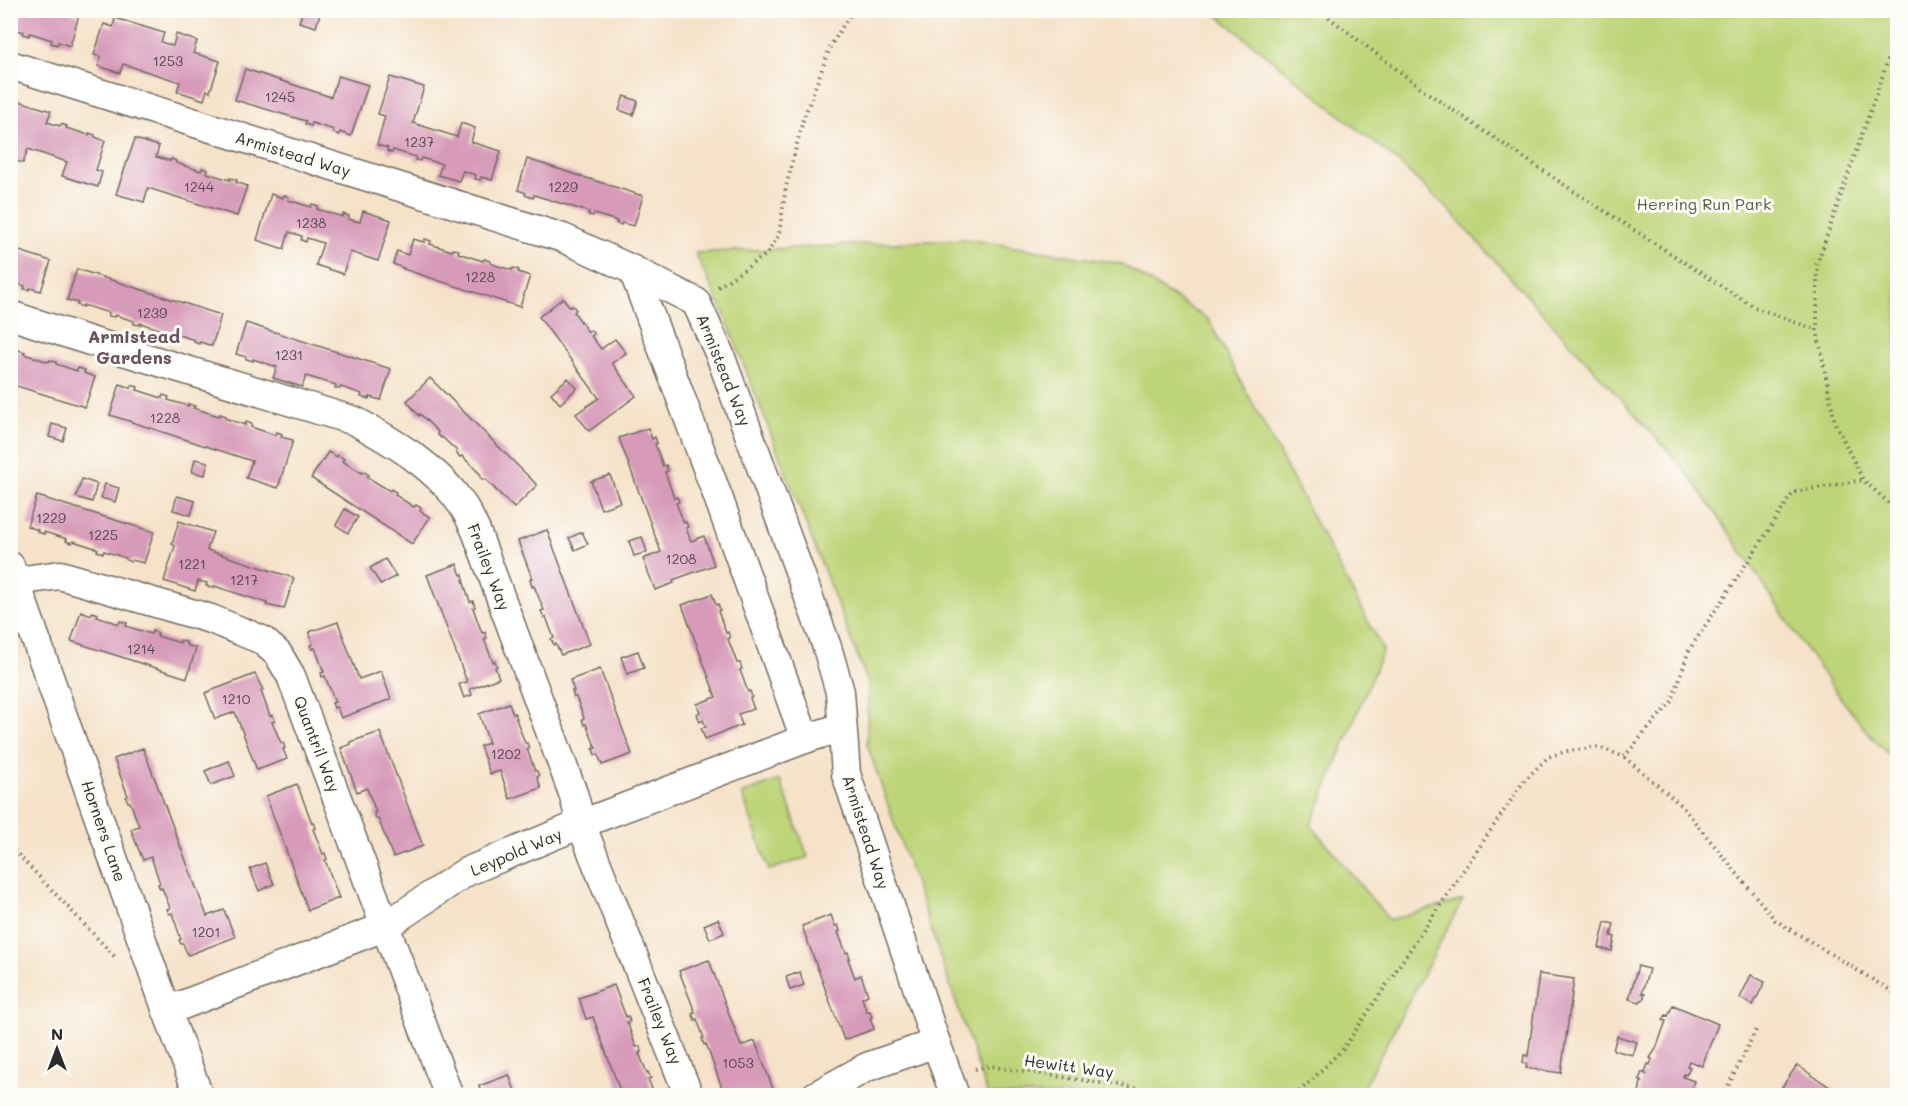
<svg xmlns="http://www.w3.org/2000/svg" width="1908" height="1106" font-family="Mali,sans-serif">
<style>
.green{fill:#bed478;stroke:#748052;stroke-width:1.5}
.building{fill:#d79ab9}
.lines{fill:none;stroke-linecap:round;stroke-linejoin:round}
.minor-casing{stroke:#726b62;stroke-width:31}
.path{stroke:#726b62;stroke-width:4;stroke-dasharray:1.5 4.5;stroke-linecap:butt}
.minor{stroke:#fff;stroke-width:28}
.labels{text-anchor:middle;stroke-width:6;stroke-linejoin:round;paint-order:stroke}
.number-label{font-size:14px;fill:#56474e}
.street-label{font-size:16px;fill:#2b2b2b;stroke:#fdfcf7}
.park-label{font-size:16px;fill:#575e42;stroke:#fdfcf7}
.neighbourhood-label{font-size:18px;font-weight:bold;fill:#67525d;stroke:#fdfcf7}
</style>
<rect width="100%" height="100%" fill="#fdfcf7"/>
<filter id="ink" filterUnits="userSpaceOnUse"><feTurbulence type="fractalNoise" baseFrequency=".0167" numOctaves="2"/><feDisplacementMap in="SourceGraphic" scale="12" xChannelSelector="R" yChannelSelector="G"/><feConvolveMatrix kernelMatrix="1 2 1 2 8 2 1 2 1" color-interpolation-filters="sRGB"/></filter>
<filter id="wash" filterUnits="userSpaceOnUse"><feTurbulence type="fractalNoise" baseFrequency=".008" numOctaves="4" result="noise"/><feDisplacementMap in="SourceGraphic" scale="24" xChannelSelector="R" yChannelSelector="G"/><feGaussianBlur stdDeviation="1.35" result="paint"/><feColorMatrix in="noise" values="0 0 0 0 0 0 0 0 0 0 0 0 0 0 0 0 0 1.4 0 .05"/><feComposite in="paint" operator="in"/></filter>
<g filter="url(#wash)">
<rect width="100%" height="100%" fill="#f5e2c9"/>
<g class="green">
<path d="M1212 11H1897V763C1886 751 1873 740 1863 727 1796 644 1746 550 1681 465L1447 208 1397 161Z"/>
<polygon points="966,239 1122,264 1208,319 1383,650 1311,825 1389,920 1463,900 1359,1095 988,1095 867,744 868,683 723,311 695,253"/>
<polygon points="780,780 808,857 769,870 742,794"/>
</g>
<g id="blocks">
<g class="building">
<polygon points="10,10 62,10 79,15 70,46 58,42 57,45 51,43 52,40 30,33 29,36 23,34 24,32 10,28"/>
<polygon points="303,10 321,10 316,27 299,22"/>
<polygon points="115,18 164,33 161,42 173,46 176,34 197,41 193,53 220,61 210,92 207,90 204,100 177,91 180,82 123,64 120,73 98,66 101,57 94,55 104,24 113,27"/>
<polygon points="245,69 331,97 338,76 368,85 351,136 340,132 339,135 333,133 334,130 312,123 311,126 305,124 306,121 235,100"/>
<polygon points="390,77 424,87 413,123 457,137 461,123 475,128 471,142 501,151 492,180 481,177 480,180 475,179 476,175 463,171 459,181 438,175 442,164 421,158 420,161 415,160 416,157 393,150 392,153 387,151 388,148 377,145 385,116 378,114"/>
<polygon points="624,96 638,101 633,115 619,110"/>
<polygon points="10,98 51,111 47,122 60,126 61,124 67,126 66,128 89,135 89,133 95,135 95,137 105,141 96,170 102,172 98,187 62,176 67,162 28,149 23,163 10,159"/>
<polygon points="135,139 159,146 156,157 160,158 170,161 171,159 176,161 176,163 201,171 202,168 208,170 207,173 230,180 230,178 237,180 236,182 247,186 237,216 148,188 144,202 116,194"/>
<polygon points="527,159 643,196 634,226 622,223 621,225 616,223 617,221 594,214 593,216 588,215 589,212 534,195 533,198 525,195 526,193 518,190"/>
<polygon points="271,194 283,198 284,195 289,197 288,200 311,207 312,204 318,206 317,209 343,217 343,214 349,216 348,219 360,222 363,211 391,220 378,261 350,252 343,274 316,265 323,243 307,238 306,242 301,240 302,236 289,232 284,249 257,240"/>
<polygon points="413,239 424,242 425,239 431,241 430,244 452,251 453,249 459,250 458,253 483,261 484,259 490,261 490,263 501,267 512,270 513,268 519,270 518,272 530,276 520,307 403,269 404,268 393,264 397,251 408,255"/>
<polygon points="10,248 51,261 41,291 30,288 29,290 24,289 25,286 10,282"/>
<polygon points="77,269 221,315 212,346 200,342 199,344 194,342 195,340 172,333 171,335 165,334 166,331 140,323 140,325 134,324 134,321 115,315 114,317 108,316 109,313 83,305 83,307 77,305 78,303 67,300"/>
<polygon points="563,298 570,307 573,306 576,310 574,312 588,332 590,330 594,334 591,336 601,349 615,339 626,353 612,363 636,396 589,431 576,414 599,398 539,317"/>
<polygon points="246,323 391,369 381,400 370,397 369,399 361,397 362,394 341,387 340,389 335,388 336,385 306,376 302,387 273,378 277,367 253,359 253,361 246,359 246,357 236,354"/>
<polygon points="10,350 18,352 19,350 25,352 24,354 49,362 50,360 56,362 56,364 77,371 78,368 85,370 84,373 95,377 85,407 10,384"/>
<polygon points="430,378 537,485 514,508 485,479 483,480 480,477 481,475 462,456 460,457 456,453 457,451 442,437 441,438 437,434 438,432 420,414 419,416 407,401"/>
<polygon points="568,378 577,388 560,404 551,393"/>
<polygon points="120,384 131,388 132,385 138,387 137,390 162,398 163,395 169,397 168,400 188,406 188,404 195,406 193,408 219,416 220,414 226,416 225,418 245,425 246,422 252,424 251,427 275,435 277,432 282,434 281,437 293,440 278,488 246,478 252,461 110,415"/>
<polygon points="52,424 67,428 63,441 49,437"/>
<polygon points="648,428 652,439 655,437 657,443 655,444 663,466 666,465 668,471 665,472 674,498 677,497 679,502 676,503 684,523 686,522 688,527 686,528 691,541 704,536 714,565 673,580 674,583 655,590 643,559 661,552 619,438"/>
<polygon points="328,452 337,457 338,455 344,459 342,461 362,473 363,471 369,475 367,477 390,491 391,489 396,492 395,495 414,507 416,505 421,508 420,511 430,517 412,544 311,478"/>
<polygon points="195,459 208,462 205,475 192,472"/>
<polygon points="610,475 620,502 601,509 591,481"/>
<polygon points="82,479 97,484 92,502 76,497"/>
<polygon points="105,484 119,488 115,502 101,498"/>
<polygon points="37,496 154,532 144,563 132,560 131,562 126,560 126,558 104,551 103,553 97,551 98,549 73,541 72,543 66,541 67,539 44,532 44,534 37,532 38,530 27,526"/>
<polygon points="177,496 195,501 191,515 173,510"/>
<polygon points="345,509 358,517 348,533 336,525"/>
<polygon points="179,521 213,532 207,550 294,578 284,609 266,605 267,603 214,586 213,588 206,586 207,583 198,581 195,591 164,581 175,546 172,544"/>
<polygon points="547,530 590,644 561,655 556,644 554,645 551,639 554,638 546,617 544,618 541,611 544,610 534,586 532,587 530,579 532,578 518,541"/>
<polygon points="582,532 588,544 575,550 569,538"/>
<polygon points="642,537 647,552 634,556 629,541"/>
<polygon points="385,559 396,576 381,585 370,568"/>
<polygon points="457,564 461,575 463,574 464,580 463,580 470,602 473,601 475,607 473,608 482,633 485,632 487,638 484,639 493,662 495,661 497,666 495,667 499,678 470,689 472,695 464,698 459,684 467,682 427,575"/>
<polygon points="712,594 716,605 718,604 720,610 718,611 726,633 728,632 730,638 728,639 737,663 740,663 742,669 740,670 748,692 750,691 752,697 750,698 754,709 738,714 742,725 705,739 701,728 706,727 703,720 700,722 697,714 700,712 697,704 716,697 682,605"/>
<polygon points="81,611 91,615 92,612 98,614 97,616 119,624 120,621 127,623 126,626 151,634 152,631 158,633 157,636 180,643 180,640 186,642 186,645 196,648 187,678 71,641"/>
<polygon points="338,622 359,679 381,671 391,699 341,718 337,707 334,708 332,703 335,702 325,676 322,677 321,673 324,672 315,648 312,649 310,645 313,644 309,632"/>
<polygon points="638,651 644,668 627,674 621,657"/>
<polygon points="600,669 632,754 602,765 598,754 595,755 593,749 596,748 586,724 584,725 582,719 584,718 576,697 574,697 572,691 574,691 570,680"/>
<polygon points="255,674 263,690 261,691 270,716 273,715 275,721 272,722 281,743 283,742 285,748 283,749 287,759 257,770 235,712 215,719 205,693"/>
<polygon points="509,703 513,714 515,713 517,719 516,719 525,743 527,743 529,748 527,749 535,771 537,771 539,776 537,777 541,788 510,799 500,771 490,774 480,746 489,743 479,714"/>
<polygon points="380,732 423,846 393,857 378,818 376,819 374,813 376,812 367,788 357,792 341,748 351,744 350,742"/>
<polygon points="143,748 207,916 224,910 235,937 188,955 183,944 181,944 179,940 181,939 172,913 169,914 167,909 170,908 162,888 160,889 158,884 160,883 151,857 143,860 136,843 131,829 139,826 130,802 128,802 126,797 128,796 114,759"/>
<polygon points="229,761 235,776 211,785 205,771"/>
<polygon points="297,784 312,823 313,822 315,828 313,829 323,854 325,853 327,859 325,860 339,898 308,910 266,796"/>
<polygon points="265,863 274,884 259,891 250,869"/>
<polygon points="831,915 835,926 838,925 840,931 838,932 846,953 848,952 850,958 848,959 855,978 861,975 868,995 862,998 867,1012 870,1011 872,1017 870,1018 874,1029 844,1040 802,926"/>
<polygon points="718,919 724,933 710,939 704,925"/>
<polygon points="1605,922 1614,924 1611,936 1615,937 1612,951 1599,948"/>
<polygon points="709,960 741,1046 755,1041 775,1094 725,1096 706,1044 704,1045 702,1038 704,1038 697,1019 695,1020 692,1013 695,1012 679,971"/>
<polygon points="1638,966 1649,969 1642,993 1645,994 1643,1000 1641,1000 1640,1002 1629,999"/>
<polygon points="800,972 804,985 790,990 786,977"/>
<polygon points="1539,974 1574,979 1561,1073 1526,1068 1527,1063 1523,1063 1524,1055 1528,1056"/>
<polygon points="1751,975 1765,982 1753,1005 1740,998"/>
<polygon points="614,985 626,1017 628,1016 630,1021 627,1022 636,1047 640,1046 641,1052 639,1053 647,1073 648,1072 651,1078 648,1079 655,1096 622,1096 593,1017 586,1019 579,998"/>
<polygon points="1673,1005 1718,1024 1702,1066 1689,1061 1687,1066 1690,1067 1686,1075 1684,1074 1683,1077 1694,1081 1689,1096 1646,1096 1639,1093 1641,1082 1643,1082 1639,1080 1642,1072 1646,1074 1645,1072 1648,1064 1650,1065 1652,1059 1650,1058 1656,1049 1666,1021 1663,1020 1666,1015 1668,1016"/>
<polygon points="1617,1036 1637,1042 1633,1055 1613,1050"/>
<polygon points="1797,1065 1834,1090 1830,1096 1776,1096"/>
<polygon points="509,1075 517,1096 482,1096 479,1086"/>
</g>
</g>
</g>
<g filter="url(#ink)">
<use href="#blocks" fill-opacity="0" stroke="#726b62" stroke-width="1.5"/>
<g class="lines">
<g class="minor-casing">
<g id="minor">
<polyline points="10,65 563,238 633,270 696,302 720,355 827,647 840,692 846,774 936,1043 955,1096"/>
<polyline points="633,270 718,497 805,739"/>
<path d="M10 315 90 341 355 421C395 443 437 467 463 506 468 513 472 523 476 531L574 796 581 824 689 1096"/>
<polyline points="10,566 167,1011 199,1096"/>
<polyline points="16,581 60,575 211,619 262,640 278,654 291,676 449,1096"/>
<polyline points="167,1011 384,927 466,872 581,824 805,739 842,727"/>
<polyline points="815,1096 867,1067 936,1043"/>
</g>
</g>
<g class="path">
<polyline points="1319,10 1429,94 1578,194 1754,307 1817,330"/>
<polyline points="1898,31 1817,264 1817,330 1835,423 1863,480 1898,511"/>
<polyline points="718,287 767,254 779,235 786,187 803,120 831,45 853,10"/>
<polyline points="1624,757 1672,701 1689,650 1794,492 1863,480"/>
<polyline points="10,846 117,959"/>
<polyline points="975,1069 989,1066 1187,1096"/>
<polyline points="1295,1096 1343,1049 1524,781 1548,757 1568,751 1599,747 1624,757 1681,805 1775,920 1898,995"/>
<polyline points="1723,1096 1757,1028"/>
</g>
<use href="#minor" class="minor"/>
</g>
</g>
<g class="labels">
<g class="number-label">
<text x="168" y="66">1253</text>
<text x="280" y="102">1245</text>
<text x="419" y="147">1237</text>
<text x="199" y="192">1244</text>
<text x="563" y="192">1229</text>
<text x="311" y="228">1238</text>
<text x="480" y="282">1228</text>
<text x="152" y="318">1239</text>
<text x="289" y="360">1231</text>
<text x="165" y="423">1228</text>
<text x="51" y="523">1229</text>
<text x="103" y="540">1225</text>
<text x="681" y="564">1208</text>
<text x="192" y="569">1221</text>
<text x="244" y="585">1217</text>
<text x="141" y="654">1214</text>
<text x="236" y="704">1210</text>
<text x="506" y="759">1202</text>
<text x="206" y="937">1201</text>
<text x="738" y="1068">1053</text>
</g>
<g class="street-label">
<text transform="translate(293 154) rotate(17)" y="6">Armistead Way</text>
<text transform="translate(724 370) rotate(68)" y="6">Armistead Way</text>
<text transform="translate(489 567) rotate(69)" y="6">Frailey Way</text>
<text transform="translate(317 744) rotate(69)" y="6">Quantril Way</text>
<text transform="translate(104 831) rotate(71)" y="6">Horners Lane</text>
<text transform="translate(866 832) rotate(72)" y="6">Armistead Way</text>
<text transform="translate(516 852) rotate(-23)" y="6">Leypold Way</text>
<text transform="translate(660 1021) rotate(68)" y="6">Frailey Way</text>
<text transform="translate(1069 1066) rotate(8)" y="6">Hewitt Way</text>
</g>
<g class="park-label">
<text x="1704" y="210">Herring Run Park</text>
</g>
<g class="neighbourhood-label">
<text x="134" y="343">Armistead<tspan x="134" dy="21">Gardens</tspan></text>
</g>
</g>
<rect width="1908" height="1106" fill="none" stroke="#fdfcf7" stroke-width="36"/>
<g transform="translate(57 1049)" stroke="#fdfcf7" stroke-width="4.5" paint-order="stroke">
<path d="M0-4.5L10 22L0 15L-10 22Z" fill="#2b2b2b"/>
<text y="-9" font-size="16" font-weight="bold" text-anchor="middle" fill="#2b2b2b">N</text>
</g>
</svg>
